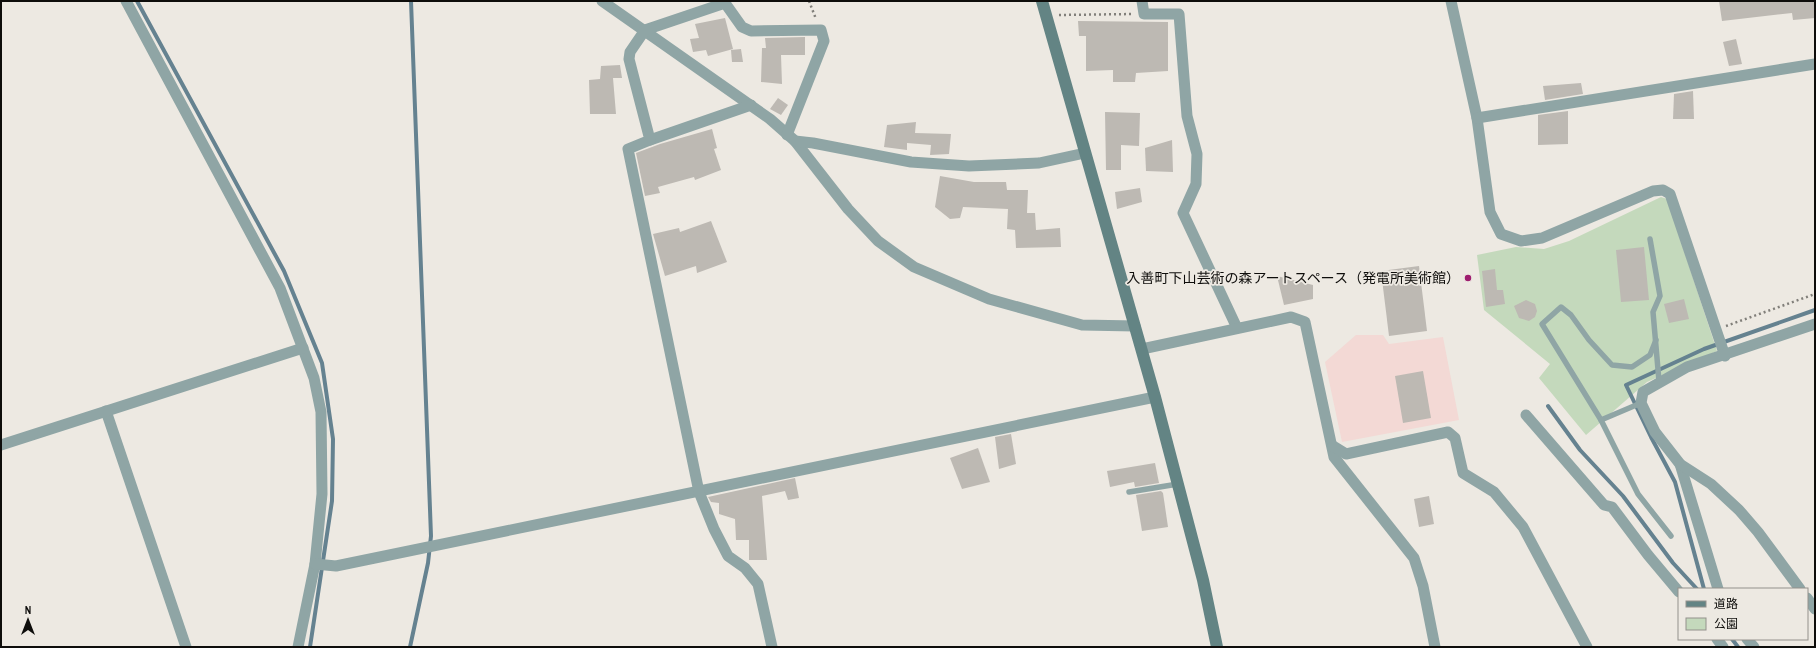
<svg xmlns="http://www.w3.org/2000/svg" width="1816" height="648" font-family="'Archivo Narrow','Noto Sans JP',sans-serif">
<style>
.industrial{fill:#f3d9d5}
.green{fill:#c4d9bc}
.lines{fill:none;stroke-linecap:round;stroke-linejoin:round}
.stream{stroke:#658290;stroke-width:4}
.building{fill:#bdb9b3}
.path{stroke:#817f7a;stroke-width:2.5;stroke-dasharray:2 3;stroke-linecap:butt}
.lane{stroke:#8fa5a5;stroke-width:5.5}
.street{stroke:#8fa5a5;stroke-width:11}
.secondary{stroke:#638484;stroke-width:12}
.poi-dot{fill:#9e1d6f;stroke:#ede9e2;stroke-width:1.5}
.labels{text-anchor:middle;stroke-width:3.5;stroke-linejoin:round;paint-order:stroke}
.poi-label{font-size:14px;fill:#0e0d0b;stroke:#ede9e2;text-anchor:end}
</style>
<rect width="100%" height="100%" fill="#ede9e2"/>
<polygon class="industrial" points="1356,335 1383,335 1389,344 1443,337 1459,420 1342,442 1325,362"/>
<polygon class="green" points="1661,197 1667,199 1717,351 1647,382 1586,435 1539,378 1550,364 1484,310 1477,255 1516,247 1544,249 1569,241"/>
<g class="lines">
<g class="stream">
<polyline points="137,1 284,271 322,363 333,439 332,501 310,647"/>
<polyline points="1548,406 1580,450 1623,496 1673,563 1697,589"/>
<polyline points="1704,589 1675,482 1651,437 1626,385 1704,349 1815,310"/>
<polyline points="1732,639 1738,647"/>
<polyline points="410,647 428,563 431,536 411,1"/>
</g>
</g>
<g class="building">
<polygon points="1719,1 1815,1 1815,18 1793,20 1792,13 1722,21"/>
<polygon points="725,18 733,49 708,56 706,50 693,52 690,39 699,38 695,24"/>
<polygon points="1078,21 1168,22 1168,71 1136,73 1135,82 1113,82 1113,70 1086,71 1086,36 1079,36"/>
<polygon points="805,37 805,55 781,55 782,84 761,82 762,48 766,48 765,38"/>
<polygon points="1736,39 1742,64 1729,66 1723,42"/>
<polygon points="741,49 743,62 732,62 731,50"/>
<polygon points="620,65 622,78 613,78 616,114 590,114 589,80 600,79 601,66"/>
<polygon points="1581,83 1583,94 1545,100 1543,86"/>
<polygon points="1693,91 1694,119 1673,119 1674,94"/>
<polygon points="778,98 788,105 781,115 770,109"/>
<polygon points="1568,111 1568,144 1538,145 1538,115"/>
<polygon points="1105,112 1140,113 1139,146 1121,145 1121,170 1106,170"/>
<polygon points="916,122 915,133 951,134 949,154 930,155 931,145 907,143 907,150 884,147 887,125"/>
<polygon points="712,129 717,148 714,149 721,170 695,180 694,177 658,187 660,193 645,196 636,153 660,144"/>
<polygon points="1172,140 1173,172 1146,171 1145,148"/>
<polygon points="940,176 974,182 1006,182 1007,190 1028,190 1027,213 1035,213 1036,230 1060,228 1061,247 1016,248 1015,230 1007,229 1008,209 963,207 960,218 950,219 935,207"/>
<polygon points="1140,188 1142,202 1117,209 1115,192"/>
<polygon points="711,221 727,262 697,273 696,266 665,276 653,234 679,228 680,232"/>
<polygon points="1644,247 1649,300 1621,302 1616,250"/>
<polygon points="1419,266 1427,331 1389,336 1381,271"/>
<polygon points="1495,269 1497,290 1503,290 1505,304 1486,307 1482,271"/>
<polygon points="1277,276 1313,285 1313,299 1284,305"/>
<polygon points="1684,299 1689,319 1669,323 1664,304"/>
<polygon points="1526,300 1535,304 1537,311 1535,317 1529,321 1519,318 1514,306"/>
<polygon points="1423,371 1431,418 1403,423 1395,376"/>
<polygon points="1011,434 1016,464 999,469 995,437"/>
<polygon points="978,448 990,482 962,489 950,458"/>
<polygon points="1155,463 1159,483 1135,487 1134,482 1110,487 1107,471"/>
<polygon points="795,478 799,498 788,500 785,491 762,496 767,560 749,560 749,540 736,540 735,519 719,514 719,503 711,502 708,497"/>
<polygon points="1161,491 1163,493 1168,527 1142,531 1136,495"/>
<polygon points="1429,496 1434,524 1419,527 1414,499"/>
</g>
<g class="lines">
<g class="path">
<polyline points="809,1 816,19"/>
<polyline points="1059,15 1134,14"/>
<polyline points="1726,326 1815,294"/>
</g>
<g class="lane">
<polyline points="1650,239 1660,296 1653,312 1659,381"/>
<polyline points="1641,403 1601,420 1542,324 1561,307 1571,315 1589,340 1612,365 1632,367 1650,355 1656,340"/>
<polyline points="1601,420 1638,494 1671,536"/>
<polyline points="1129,492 1178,484"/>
</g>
<g class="street">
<polyline points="126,1 280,288 314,378 321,412 322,494 315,564 298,647"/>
<polyline points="602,1 770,119 795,141 848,209 878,241 914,267 989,299 1082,325 1135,326"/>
<polyline points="1142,1 1144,14 1179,14 1187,116 1197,154 1196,184 1183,213 1237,328"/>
<polyline points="1451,1 1477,118 1490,212 1501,234 1521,241 1542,238 1653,191 1663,190 1670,194 1725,356"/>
<polyline points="1477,118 1815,64"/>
<polyline points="650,140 751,105"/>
<polyline points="795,141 813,143 911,162 969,166 1039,163 1085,153"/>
<polyline points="1142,349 1291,317 1305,322 1334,457 1414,558 1423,586 1435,647"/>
<polyline points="106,411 186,647"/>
<polyline points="1526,415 1604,505 1612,507 1648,555 1679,592"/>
<polyline points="1,445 303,348"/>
<polyline points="1333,446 1346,454 1448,432 1455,438 1463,473 1494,492 1523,527 1587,647"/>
<polyline points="1680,464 1718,589"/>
<polyline points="315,564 336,566 1155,397"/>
<polyline points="1800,589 1758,532 1739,510 1711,484 1680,464 1655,432 1641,403 1643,392 1687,367 1815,324"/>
<polyline points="1807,598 1815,609"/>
<polyline points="1717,639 1723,647"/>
<polyline points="1747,639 1754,647"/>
<polyline points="772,647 758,584 745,568 728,556 714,529 699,492 628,149 650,140 629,59 630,52 645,30 725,3 742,27 751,31 821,30 824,41 787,135"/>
</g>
<polyline class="secondary" points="1042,1 1155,397 1203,580 1217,647"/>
</g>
<circle class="poi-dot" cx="1468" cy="278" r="4"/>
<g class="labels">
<g class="poi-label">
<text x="1460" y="283">入善町下山芸術の森アートスペース（発電所美術館）</text>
</g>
</g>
<rect width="1816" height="648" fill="none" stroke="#0e0d0b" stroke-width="4"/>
<rect x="1678" y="588" width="130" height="52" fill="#ede9e2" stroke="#94918c"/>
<rect x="1686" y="601" width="20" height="6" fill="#638484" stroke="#94918c"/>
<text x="1714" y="608" font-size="12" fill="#0e0d0b">道路</text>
<rect x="1686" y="618" width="20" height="12" fill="#c4d9bc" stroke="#94918c"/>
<text x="1714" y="628" font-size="12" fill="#0e0d0b">公園</text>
<g transform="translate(28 620)" stroke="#ede9e2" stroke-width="3" paint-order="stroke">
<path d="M0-3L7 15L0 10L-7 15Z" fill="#0e0d0b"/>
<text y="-6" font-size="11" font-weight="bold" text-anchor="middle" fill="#0e0d0b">N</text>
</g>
</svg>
